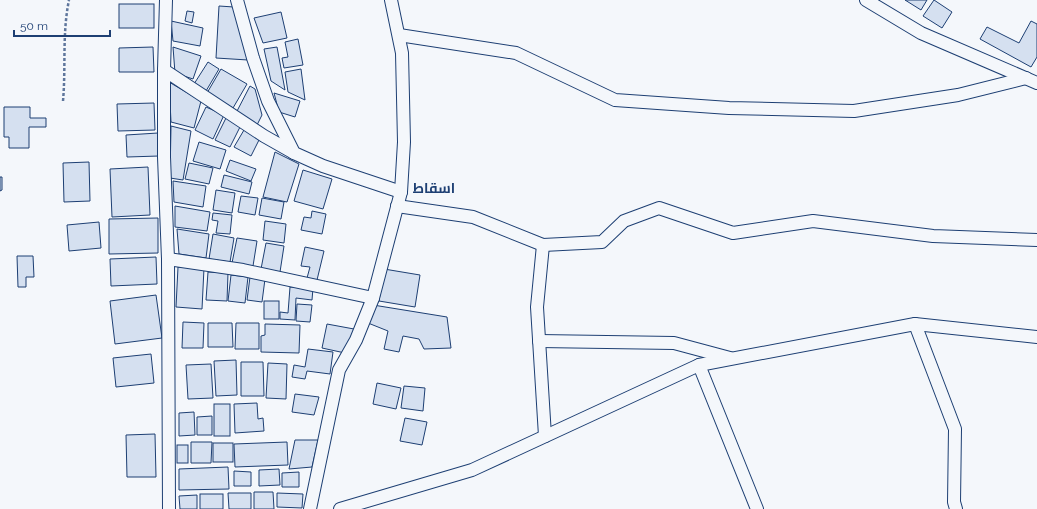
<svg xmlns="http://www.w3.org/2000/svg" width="1037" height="509" font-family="Raleway,Cairo,sans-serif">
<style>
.building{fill:#d5e0f0;stroke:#1d3f73}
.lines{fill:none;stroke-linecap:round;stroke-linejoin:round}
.minor-casing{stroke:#1d3f73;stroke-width:14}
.path{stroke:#5e769c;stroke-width:2.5;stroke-dasharray:3 2;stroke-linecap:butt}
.minor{stroke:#f4f7fb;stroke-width:12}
.labels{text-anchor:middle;stroke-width:3;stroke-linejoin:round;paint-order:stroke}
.quarter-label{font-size:14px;font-weight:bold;fill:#1d3f73;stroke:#f4f7fb}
</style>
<rect width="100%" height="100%" fill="#f4f7fb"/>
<g class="building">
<polygon points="905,0 927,0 921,10"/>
<polygon points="934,0 952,12 942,28 923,16"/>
<rect x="119" y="4" width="35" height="24"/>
<polygon points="219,6 234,7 248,60 216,58"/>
<polygon points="187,11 194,12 192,23 185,21"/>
<polygon points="281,12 287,38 263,43 254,18"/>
<polygon points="171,21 203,28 200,46 173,41"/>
<polygon points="1031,21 1037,24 1037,57 1031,67 980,39 987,27 1019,43"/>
<polygon points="298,39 303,65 284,68 282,58 288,57 285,42"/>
<polygon points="153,47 154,72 119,72 119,48"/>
<polygon points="173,47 201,56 193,79 175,73"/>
<polygon points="277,47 285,90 271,81 264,49"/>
<polygon points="208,62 219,69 206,91 194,84"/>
<polygon points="221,69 247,84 233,108 207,93"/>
<polygon points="301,69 305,100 288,92 285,72"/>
<polygon points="169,82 201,101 194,128 171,122"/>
<polygon points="250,86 255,89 262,115 257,125 236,113"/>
<polygon points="274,93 300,101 295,117 279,112"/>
<polygon points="154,103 155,130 118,131 117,104"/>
<polygon points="4,107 30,107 30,118 46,118 46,127 29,127 29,148 9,148 9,137 4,137"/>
<polygon points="206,107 224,115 213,139 195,130"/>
<polygon points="226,118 241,125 230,147 215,140"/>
<polygon points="171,126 191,131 183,180 170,178"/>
<polygon points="244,130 260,138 251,156 234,147"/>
<polygon points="158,133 159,156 127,157 126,135"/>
<polygon points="199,142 226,150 220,169 193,161"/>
<polygon points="275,152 299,164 287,202 263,197"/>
<polygon points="230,160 256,169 251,181 226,171"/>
<polygon points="89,162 90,201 64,202 63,163"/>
<polygon points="189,163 213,168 209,184 185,179"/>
<polygon points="148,167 150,215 112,217 110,169"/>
<polygon points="303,170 332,179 323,209 294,201"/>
<polygon points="224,175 252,182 249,194 221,187"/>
<polygon points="0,177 2,177 2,190 0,191"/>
<polygon points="173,181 206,186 203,207 174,202"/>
<polygon points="216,190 235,193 232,213 213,210"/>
<polygon points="241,196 258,198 255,215 238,212"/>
<polygon points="262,198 284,202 281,219 259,215"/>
<polygon points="175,206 210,212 207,231 175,227"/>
<polygon points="312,211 326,214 322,234 301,230 304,217 311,218"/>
<polygon points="213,213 232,215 230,234 216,233 218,221 212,220"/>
<polygon points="158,218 158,253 109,254 109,219"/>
<polygon points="265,221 286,224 284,243 263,240"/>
<polygon points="99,222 101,248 69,251 67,225"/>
<polygon points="177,229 209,234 206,258 179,254"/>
<polygon points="213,234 234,238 230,262 209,259"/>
<polygon points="237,238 257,241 253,266 232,263"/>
<polygon points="266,243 284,246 280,272 261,269"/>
<polygon points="305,247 324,251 317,280 307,278 310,267 301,266"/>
<polygon points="17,256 33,256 34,277 26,277 26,287 18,287"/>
<polygon points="156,257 157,284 111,286 110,259"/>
<polygon points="178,267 204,268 202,309 176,307"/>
<polygon points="384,269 420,275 415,307 379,301"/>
<polygon points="208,272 228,273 227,301 206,300"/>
<polygon points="231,275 248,277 245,303 228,301"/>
<polygon points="250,277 265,279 262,302 247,300"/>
<polygon points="290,287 313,288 312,300 296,298 295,320 280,319 280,312 288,313"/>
<polygon points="156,295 162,338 115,344 110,301"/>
<rect x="264" y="301" width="15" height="18"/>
<polygon points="297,304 312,305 310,322 296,321"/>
<polygon points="373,305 447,317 451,348 424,349 419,339 403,336 399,352 384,349 388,331 368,323"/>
<polygon points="183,322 204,323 203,348 182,348"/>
<polygon points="208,323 232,323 233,347 208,347"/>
<polygon points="236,323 259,323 259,349 235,349"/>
<polygon points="265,324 300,325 299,353 261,352 261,336 265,335"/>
<polygon points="327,324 354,329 345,353 322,348"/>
<polygon points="308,349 333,352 330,374 307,371 305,379 292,377 294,365 305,367"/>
<polygon points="151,354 154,383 116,387 113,358"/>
<polygon points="236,360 237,395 216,396 214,361"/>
<polygon points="241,362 263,362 264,396 241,396"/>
<polygon points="268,363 287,364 286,399 266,398"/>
<polygon points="211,364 213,398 188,399 186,365"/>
<polygon points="377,383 401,388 396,409 373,404"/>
<polygon points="404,386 425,388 423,411 401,408"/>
<polygon points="295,394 319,397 314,415 292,412"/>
<polygon points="257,403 258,419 263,418 264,431 235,433 234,404"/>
<rect x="214" y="404" width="16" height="32"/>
<polygon points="194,412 195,435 179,436 179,413"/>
<polygon points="212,416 212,435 197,435 197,417"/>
<polygon points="405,418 427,422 422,445 400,441"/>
<polygon points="155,434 156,477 127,477 126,435"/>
<polygon points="295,440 318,440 312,467 289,469"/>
<polygon points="191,442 212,442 211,463 191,463"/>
<polygon points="287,442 288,465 235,467 234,444"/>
<rect x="213" y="443" width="20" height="19"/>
<rect x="177" y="445" width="11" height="18"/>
<polygon points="228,467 229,489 179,490 179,469"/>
<polygon points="279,469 280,485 259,486 259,470"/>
<polygon points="234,471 251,472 251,486 234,486"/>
<polygon points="299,472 299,487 282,487 282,473"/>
<polygon points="254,492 273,492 274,509 254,509"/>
<polygon points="228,493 251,493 251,509 229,509"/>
<polygon points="277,493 303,494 302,508 277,507"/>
<rect x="200" y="494" width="23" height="15"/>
<polygon points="197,495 197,509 180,509 179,496"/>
</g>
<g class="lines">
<g class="minor-casing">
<g id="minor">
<polyline points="166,0 164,70 164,157 168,259 169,509"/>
<polyline points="237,0 253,58 268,101 294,153 323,166 401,192"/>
<polyline points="866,0 921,33 1037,83"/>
<polyline points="399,35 516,53 615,100 729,108 854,111 958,95 1026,78"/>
<polyline points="164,70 264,136 294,153"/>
<polyline points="397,206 473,217 543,245 602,242 624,221 659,208 733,233 813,221 933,236 1037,240"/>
<polyline points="543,245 537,307 545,436"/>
<polyline points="168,259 243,270 373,298"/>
<polyline points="915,324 955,429 954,502 956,509"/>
<polyline points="539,341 674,343 730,358"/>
<polyline points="699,365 757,509"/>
<polyline points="310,509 339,370 356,340 373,298 401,192 404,142 402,53 391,0"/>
<polyline points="340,509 472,470 699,365 915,324 1037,337"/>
</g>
</g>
<path class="path" d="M63 101C66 67 62 34 69 0"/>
<use href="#minor" class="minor"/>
</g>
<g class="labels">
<g class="quarter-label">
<text x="434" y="193">اسقاط</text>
</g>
</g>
<path d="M14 30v6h96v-6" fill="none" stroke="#1d3f73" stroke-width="2"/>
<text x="20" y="30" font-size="12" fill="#1d3f73" stroke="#f4f7fb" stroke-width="3" paint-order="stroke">50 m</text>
</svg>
